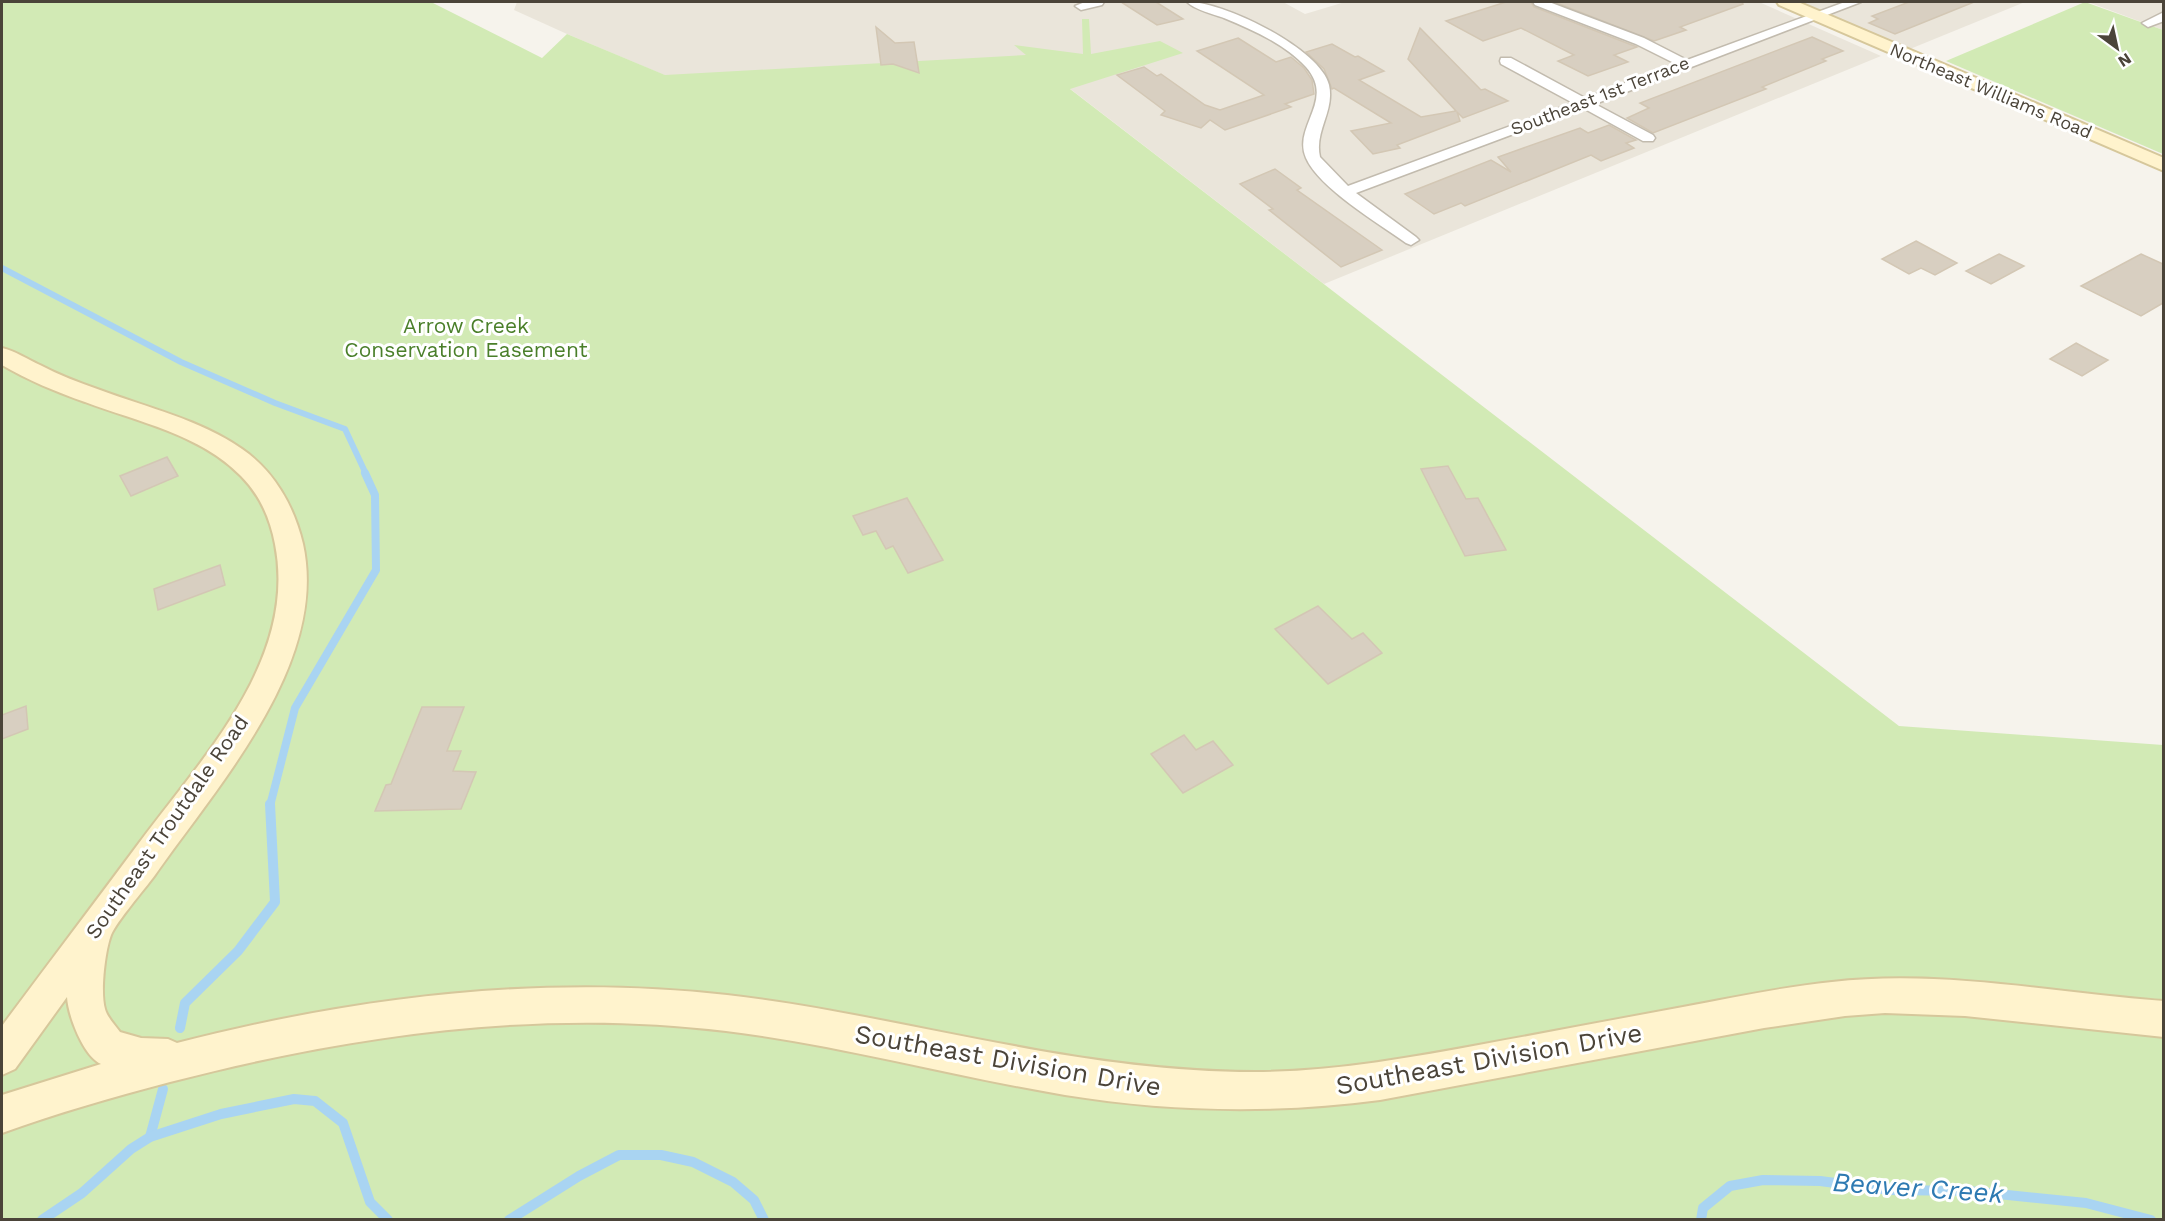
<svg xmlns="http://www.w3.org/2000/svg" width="2165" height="1221" font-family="'Work Sans',sans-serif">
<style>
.residential{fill:#eae5da}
.green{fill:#d2eab5}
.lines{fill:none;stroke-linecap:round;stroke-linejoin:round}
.stream-far2{stroke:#a9d4f2;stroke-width:6}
.stream-far1{stroke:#a9d4f2;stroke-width:8}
.stream{stroke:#a9d4f2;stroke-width:10}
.building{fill:#d8cfc1;stroke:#d3c7b4;stroke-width:1.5}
.street-casing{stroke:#c2bbae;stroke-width:3}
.secondary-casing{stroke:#d6c79b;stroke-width:4}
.street{fill:#fff;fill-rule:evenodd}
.secondary{fill:#fff3cd;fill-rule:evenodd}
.labels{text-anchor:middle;stroke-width:6;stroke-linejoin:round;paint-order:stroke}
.far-street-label{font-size:18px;fill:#4b4439;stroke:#fff}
.park-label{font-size:21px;fill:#4a7f2a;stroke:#fff}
.street-label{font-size:21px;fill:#4b4439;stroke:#fff}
.near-street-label{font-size:26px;fill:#4b4439;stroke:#fff}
.near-water-label{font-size:27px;font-style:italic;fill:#2e7ab2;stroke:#fff}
</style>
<rect width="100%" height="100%" fill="#f6f3ec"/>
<g class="residential">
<polygon points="517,2 1283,2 1305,14 1345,2 1759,2 1881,56 1324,284 1034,61 795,130 567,34 514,10"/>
<polygon points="1802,2 2025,2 1910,49"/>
<polygon points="2088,2 2163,2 2163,30"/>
</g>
<g class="green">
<polygon points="2,2 431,2 542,58 567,34 665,75 1026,55 1014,45 1083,54 1082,19 1089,19 1091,54 1160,41 1183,53 1070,89 1899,726 2163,745 2163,1219 2,1220"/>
<polygon points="2085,2 2163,30 2163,154 1946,61"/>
</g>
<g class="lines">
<polyline class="stream-far2" points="2,268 181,362 275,403 345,429 366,474"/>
<polyline class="stream-far1" points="270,806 295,708 376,570 375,495 365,473"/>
<g class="stream">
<polyline points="180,1028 185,1003 238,951 275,902 270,804"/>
<polyline points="150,1137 163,1089"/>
<polyline points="42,1220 82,1193 131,1149 150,1137 221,1114 294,1099 315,1101 343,1123 370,1202 388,1220"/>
<polyline points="509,1220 579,1176 619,1155 661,1155 693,1162 733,1182 754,1200 764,1220"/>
<polyline points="1701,1220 1703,1208 1730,1186 1763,1180 1820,1181 1889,1190 1969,1191 2086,1203 2151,1220"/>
</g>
</g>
<g class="building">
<polygon points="1121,2 1156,2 1183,19 1157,25"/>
<polygon points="1506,2 1531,2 1534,7 1637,47 1614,55 1628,62 1588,76 1558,61 1574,55 1521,28 1483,41 1446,21"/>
<polygon points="1554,2 1742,2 1743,4 1680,27 1686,30 1654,41"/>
<polygon points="1909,2 1974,2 1895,34 1869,23 1878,19 1872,16"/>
<polygon points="876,27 895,43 914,42 919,73 893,64 881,65"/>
<polygon points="1420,28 1481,90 1485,89 1508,101 1463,118 1457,112 1460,121 1397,145 1400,148 1373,154 1351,131 1391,123 1334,88 1332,89 1324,69 1306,52 1332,44 1355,57 1358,56 1384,71 1359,80 1421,117 1456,111 1408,59"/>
<polygon points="1812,37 1843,51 1822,59 1826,61 1762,87 1766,89 1653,133 1627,118 1649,108 1640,103"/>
<polygon points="1238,38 1276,62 1291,57 1304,68 1312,80 1314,94 1285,104 1291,107 1225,130 1210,120 1201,128 1161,115 1165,111 1117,75 1144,67 1157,76 1161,74 1205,105 1220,110 1264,95 1197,51"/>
<polygon points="1609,125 1636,140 1626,143 1634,148 1601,161 1591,155 1465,206 1461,203 1434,214 1405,194 1491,160 1511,172 1498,157 1580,128 1588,133"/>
<polygon points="1275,169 1301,188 1297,190 1382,250 1341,267 1269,210 1273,209 1240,184"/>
<polygon points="1916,241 1957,263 1935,275 1921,268 1909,274 1882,259"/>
<polygon points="1999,254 2024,266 1991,284 1966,271"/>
<polygon points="2141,254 2163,264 2163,303 2141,316 2081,286"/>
<polygon points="2076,343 2098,355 2108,360 2082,376 2050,359"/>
<polygon points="167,457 178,476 131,496 120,476"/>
<polygon points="1448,466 1466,499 1478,498 1506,550 1465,556 1421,469"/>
<polygon points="907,498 943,560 908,573 893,546 886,549 876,531 863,535 853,516"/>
<polygon points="220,565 225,585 158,610 154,589"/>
<polygon points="1318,606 1352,639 1363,633 1382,653 1328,684 1275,629"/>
<polygon points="26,706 28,729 2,739 2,715"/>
<polygon points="422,707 464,707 447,751 461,751 453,771 476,772 461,809 375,811 386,785 391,784"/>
<polygon points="1184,735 1196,750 1213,741 1233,765 1183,793 1151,754"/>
</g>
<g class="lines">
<g class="street-casing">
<g id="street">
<polygon points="1085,2 1104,2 1102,5 1081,10 1075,6"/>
<path d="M1187 2C1221 0 1321 49 1329 85 1335 111 1314 131 1320 157L1348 186 1573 103 1501 64 1500 61 1501 58H1511L1585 98 1676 64 1636 44 1535 5 1533 2H1549L1644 38 1687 60 1845 2H1861L1595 104 1653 135 1655 138 1653 141H1643L1583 108 1356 193 1416 237 1419 240 1411 245 1406 243C1378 223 1319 188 1306 158 1292 126 1336 101 1306 67 1285 44 1253 30 1224 18 1213 14 1195 10 1187 2Z"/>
<polygon points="2164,12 2164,21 2148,27 2142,23"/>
</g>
</g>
<g class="secondary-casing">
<g id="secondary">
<polygon points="1777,2 1798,2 2164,158 2164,171 1779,5"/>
<path d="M2 348C15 351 27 359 40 365 59 375 80 383 100 390 148 408 199 419 242 449 274 471 294 506 303 544 329 663 218 785 155 875 144 890 117 921 111 935 105 951 100 992 105 1009 107 1017 115 1025 120 1032L141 1038 168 1039 177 1043C355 997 543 974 727 995 906 1016 1071 1072 1255 1072 1332 1072 1408 1058 1484 1044 1551 1032 1617 1019 1683 1007 1732 998 1782 987 1832 982 1942 969 2054 993 2164 1001V1037L1965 1016 1885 1013 1845 1016 1764 1028 1380 1100C1275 1114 1170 1112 1065 1095 952 1076 840 1045 726 1031 540 1008 351 1035 170 1082 113 1097 57 1113 2 1133V1095L101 1064C83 1056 68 1015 67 997L15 1069 2 1075V1026C47 965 94 904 139 843 202 758 298 659 275 544 270 518 260 495 241 476 200 434 138 422 85 402 56 392 28 380 2 365Z"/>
</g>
</g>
<use href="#street" class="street"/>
<use href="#secondary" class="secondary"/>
</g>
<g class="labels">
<g class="far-street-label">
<text transform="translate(1991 91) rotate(23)" y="6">Northeast Williams Road</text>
<text transform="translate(1600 96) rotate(-21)" y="6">Southeast 1st Terrace</text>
</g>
<g class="park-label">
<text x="466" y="333">Arrow Creek<tspan x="466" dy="24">Conservation Easement</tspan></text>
</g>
<g class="street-label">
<text transform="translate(167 827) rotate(-55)" y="7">Southeast Troutdale Road</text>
</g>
<g class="near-street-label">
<text transform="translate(1489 1059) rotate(-10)" y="9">Southeast Division Drive</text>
<text transform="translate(1008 1060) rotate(10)" y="9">Southeast Division Drive</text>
</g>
<g class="near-water-label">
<text transform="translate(1918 1188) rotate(4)" y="9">Beaver Creek</text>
</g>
</g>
<rect width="2165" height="1221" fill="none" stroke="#4b4439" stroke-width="6"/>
<g transform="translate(2117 48) rotate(147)" stroke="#ffffff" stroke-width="4.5" paint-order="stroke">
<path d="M0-4.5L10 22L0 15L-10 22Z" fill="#4b4439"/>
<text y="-9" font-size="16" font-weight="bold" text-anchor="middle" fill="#4b4439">N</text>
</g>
</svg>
